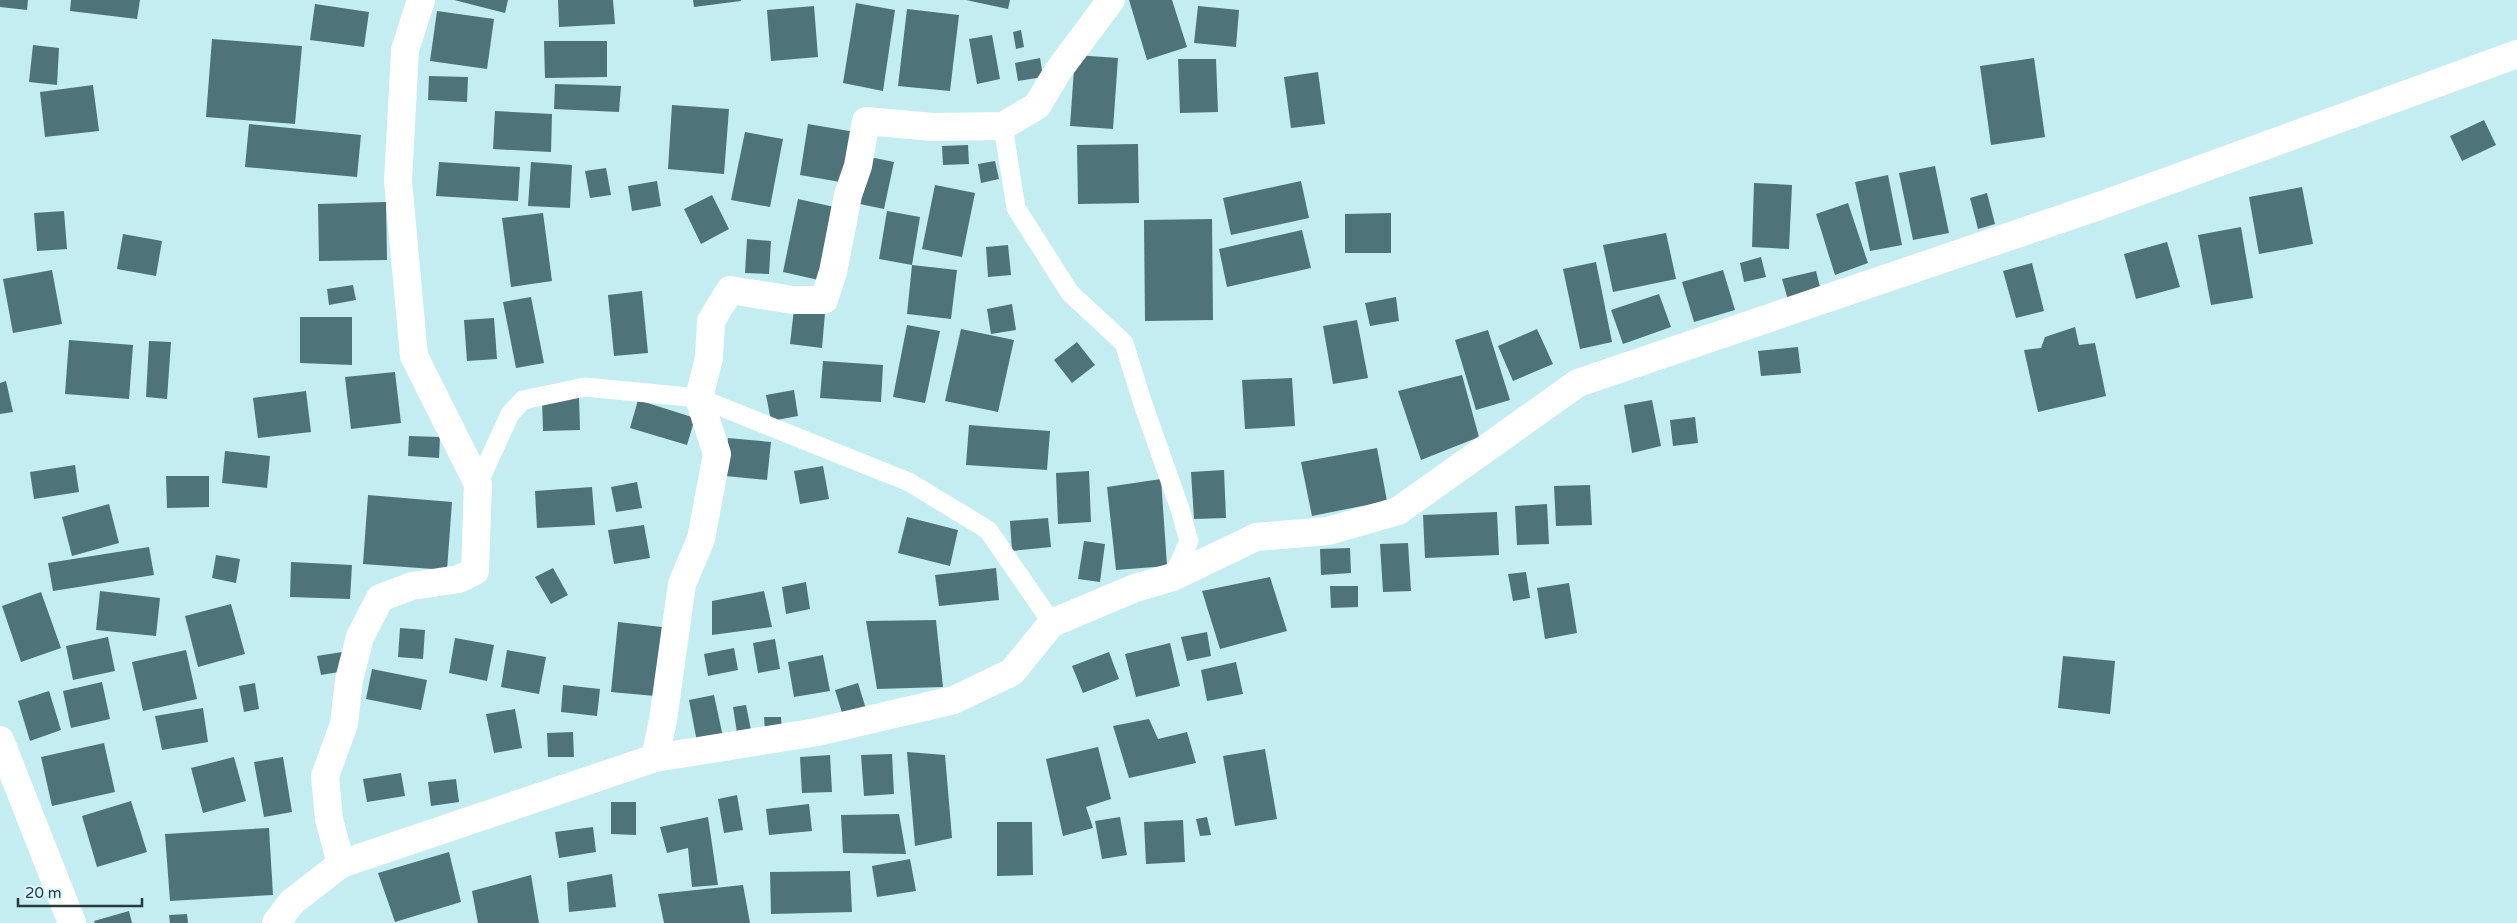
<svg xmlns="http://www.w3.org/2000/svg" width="2517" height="923" font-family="'Varela Round',sans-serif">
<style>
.building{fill:#4e7378}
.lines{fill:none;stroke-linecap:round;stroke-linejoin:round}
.lane{stroke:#fff;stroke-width:19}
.street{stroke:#fff;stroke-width:28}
.secondary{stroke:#fff;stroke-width:28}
</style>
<rect width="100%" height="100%" fill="#c4edf2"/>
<g class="building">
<polygon points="0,0 28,0 27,10 0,7"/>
<polygon points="71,0 140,0 137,19 70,11"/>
<polygon points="454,0 508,0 505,13"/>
<polygon points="558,0 613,0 615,24 559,27"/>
<polygon points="693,0 741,0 741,1 694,7"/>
<polygon points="966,0 1010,0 1008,9"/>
<polygon points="1129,0 1172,0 1187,47 1147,60"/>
<polygon points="856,3 895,10 883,91 843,83"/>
<polygon points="315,4 369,12 364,47 310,40"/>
<polygon points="814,6 818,57 771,61 767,10"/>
<polygon points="1198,6 1239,10 1236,47 1194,43"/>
<polygon points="907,9 959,15 950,91 898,86"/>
<polygon points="437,11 494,19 487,69 430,61"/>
<polygon points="1021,30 1024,47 1016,49 1013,32"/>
<polygon points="992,35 1000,79 977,84 969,39"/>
<polygon points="212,39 302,46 295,124 206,117"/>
<polygon points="544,41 607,41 607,77 545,78"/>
<polygon points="33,45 59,48 57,85 29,82"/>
<polygon points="1075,55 1118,58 1113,129 1070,126"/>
<polygon points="1040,58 1043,77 1018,81 1015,63"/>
<polygon points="2034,58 2045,137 1991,145 1980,66"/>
<polygon points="1178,59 1216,59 1218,112 1180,113"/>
<polygon points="1318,72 1325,124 1291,128 1284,77"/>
<polygon points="429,76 468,77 467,102 428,100"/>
<polygon points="555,84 621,86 619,112 554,109"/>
<polygon points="93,85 99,131 45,137 40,92"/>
<polygon points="672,105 729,109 724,174 668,169"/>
<polygon points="495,111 552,114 551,152 493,149"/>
<polygon points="2484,120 2496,145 2462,161 2450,136"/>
<polygon points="249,124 361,135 357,177 245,167"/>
<polygon points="808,124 855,132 846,183 800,175"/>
<polygon points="745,132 783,139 770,207 731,200"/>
<polygon points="1138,144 1139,203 1078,204 1077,145"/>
<polygon points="968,145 969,164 943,165 942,146"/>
<polygon points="865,156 894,162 884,209 855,203"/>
<polygon points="995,161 999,179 981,183 978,164"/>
<polygon points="439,162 520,167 518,201 436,196"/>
<polygon points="531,162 572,165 570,208 528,206"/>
<polygon points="1935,166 1949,233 1913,240 1899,173"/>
<polygon points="606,168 611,195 590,198 585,171"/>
<polygon points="1888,175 1902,245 1870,251 1855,182"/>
<polygon points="657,181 661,206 632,211 628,186"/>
<polygon points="1301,181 1309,218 1231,235 1223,198"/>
<polygon points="1754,183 1792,185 1789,249 1752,247"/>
<polygon points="935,185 975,193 962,257 922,249"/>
<polygon points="2302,187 2313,244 2259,254 2249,197"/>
<polygon points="1987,193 1995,224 1978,229 1970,198"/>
<polygon points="712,195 729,229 701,244 684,209"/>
<polygon points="798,199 839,208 823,281 783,272"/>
<polygon points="386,202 387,260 319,261 318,204"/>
<polygon points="1848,203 1868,263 1835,275 1816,214"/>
<polygon points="64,211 67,249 37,251 34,213"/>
<polygon points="887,211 920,217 912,265 957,270 951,319 907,314 912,265 879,259"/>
<polygon points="543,213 552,281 511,287 502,218"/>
<polygon points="1391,213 1391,253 1345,253 1345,214"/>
<polygon points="1212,219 1213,320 1145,321 1144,220"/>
<polygon points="2241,227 2253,298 2211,305 2198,235"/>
<polygon points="1302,230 1311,268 1227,287 1219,249"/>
<polygon points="1666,233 1676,279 1613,292 1603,245"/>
<polygon points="123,234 162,241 156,276 117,269"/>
<polygon points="747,239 771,241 769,274 745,273"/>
<polygon points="2167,242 2180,287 2136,299 2124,254"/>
<polygon points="1008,245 1011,275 988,277 986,247"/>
<polygon points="1761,257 1766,277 1744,282 1740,263"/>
<polygon points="1596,262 1612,342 1580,349 1563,269"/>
<polygon points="2032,263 2044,311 2016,318 2003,271"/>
<polygon points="52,270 62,324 13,333 3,279"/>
<polygon points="1723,270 1735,310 1694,322 1682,282"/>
<polygon points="1816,271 1821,291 1788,300 1782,279"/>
<polygon points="353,285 356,300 329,305 327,289"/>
<polygon points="642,291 648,353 614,356 608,295"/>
<polygon points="1659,294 1671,327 1623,344 1611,310"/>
<polygon points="531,297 544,363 516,368 503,302"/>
<polygon points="1396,297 1399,321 1370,326 1365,303"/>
<polygon points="1012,304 1016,330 991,334 987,309"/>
<polygon points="794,309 825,313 822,348 790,344"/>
<polygon points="300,317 352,317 352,365 300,363"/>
<polygon points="494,318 497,359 467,361 464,320"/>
<polygon points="1357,320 1368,378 1333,384 1323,326"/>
<polygon points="907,325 940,331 925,403 893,397"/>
<polygon points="2075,327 2079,345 2095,343 2106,396 2038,412 2024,350 2041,348 2045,337"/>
<polygon points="961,329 1014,340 998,412 945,401"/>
<polygon points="1537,329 1553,364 1513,381 1498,346"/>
<polygon points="1488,330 1510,400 1476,410 1455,340"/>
<polygon points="69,340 133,345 129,399 65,394"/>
<polygon points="149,341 171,342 167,399 146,397"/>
<polygon points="1077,342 1095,365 1072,383 1054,360"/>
<polygon points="1798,347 1801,373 1761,376 1758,351"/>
<polygon points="823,361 883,365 881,402 820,398"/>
<polygon points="395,372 401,423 351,429 345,377"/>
<polygon points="1462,375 1479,437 1421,460 1398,391"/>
<polygon points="1292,378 1295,426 1245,429 1242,380"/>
<polygon points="6,381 13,412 0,414 0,383"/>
<polygon points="794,390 798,416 771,421 766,395"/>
<polygon points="306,391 311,432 258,438 253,398"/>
<polygon points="579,398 580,430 543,431 542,399"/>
<polygon points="638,400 695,418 687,445 630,428"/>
<polygon points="1652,400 1661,446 1632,453 1624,405"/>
<polygon points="1695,417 1698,443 1673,446 1670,420"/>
<polygon points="969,425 1050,431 1047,470 966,465"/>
<polygon points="409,436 440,437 439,458 408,456"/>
<polygon points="728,438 771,442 767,480 725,476"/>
<polygon points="1377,448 1387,501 1312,516 1301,462"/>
<polygon points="225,451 270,456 267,488 222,483"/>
<polygon points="75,465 79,492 34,499 30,472"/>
<polygon points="823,466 829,499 800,504 794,471"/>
<polygon points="1224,470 1226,518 1194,519 1191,472"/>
<polygon points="1089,471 1091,522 1058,524 1056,473"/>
<polygon points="166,476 209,476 209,507 167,508"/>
<polygon points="1161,479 1167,566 1116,570 1107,487"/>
<polygon points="637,482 642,508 616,512 611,487"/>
<polygon points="1590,485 1592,525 1556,526 1554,486"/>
<polygon points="592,487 595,525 537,528 535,491"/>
<polygon points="368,495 452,502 447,570 363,564"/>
<polygon points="109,504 119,543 72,556 62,517"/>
<polygon points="1547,504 1549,544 1517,545 1515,506"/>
<polygon points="1497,512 1499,555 1425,558 1423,515"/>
<polygon points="907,517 958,530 950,566 898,553"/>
<polygon points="1048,518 1051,547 1012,551 1010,521"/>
<polygon points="644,525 650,558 614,564 608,530"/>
<polygon points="1084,541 1105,544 1100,582 1078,579"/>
<polygon points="1408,543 1411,591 1383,592 1380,544"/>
<polygon points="149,547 154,575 53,591 48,563"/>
<polygon points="1350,548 1351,573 1321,575 1320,549"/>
<polygon points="216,555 240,559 236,583 212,578"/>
<polygon points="291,562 352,565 350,599 290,597"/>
<polygon points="553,568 568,595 551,604 535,577"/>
<polygon points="996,568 999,600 939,606 935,575"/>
<polygon points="1526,572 1530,598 1513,601 1508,574"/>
<polygon points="1270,577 1287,631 1220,649 1202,591"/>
<polygon points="806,582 810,609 786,614 782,587"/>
<polygon points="1569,583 1577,633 1545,639 1537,588"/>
<polygon points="1330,586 1358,586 1358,607 1331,608"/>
<polygon points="100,591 160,598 156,636 96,630"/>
<polygon points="764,591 772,627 712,635 712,601"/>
<polygon points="41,592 61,648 21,662 2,606"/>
<polygon points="231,604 245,654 198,667 185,616"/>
<polygon points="936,620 943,687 877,689 866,621"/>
<polygon points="618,622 662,627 655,696 611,692"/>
<polygon points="400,628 425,630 423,659 398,657"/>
<polygon points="1207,632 1211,656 1187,661 1181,637"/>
<polygon points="108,637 115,671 73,680 66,646"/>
<polygon points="455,638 494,645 487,681 449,673"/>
<polygon points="775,639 780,669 758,673 753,643"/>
<polygon points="1170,643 1180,686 1136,697 1125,654"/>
<polygon points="734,648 738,670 708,676 704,654"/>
<polygon points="186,650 197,699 143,711 132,662"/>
<polygon points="507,650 546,657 539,694 501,687"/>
<polygon points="342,652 345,671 321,675 317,656"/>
<polygon points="1109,652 1119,679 1083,693 1072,666"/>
<polygon points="823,655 830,691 794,697 788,662"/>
<polygon points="2063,656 2115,661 2110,714 2058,708"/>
<polygon points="1236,662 1243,694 1207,701 1201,670"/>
<polygon points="372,669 427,680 421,710 366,699"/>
<polygon points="102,682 110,719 71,728 63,691"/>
<polygon points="255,683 259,709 244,712 239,686"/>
<polygon points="858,683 866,709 843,716 835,690"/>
<polygon points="563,685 600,689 597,716 561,712"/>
<polygon points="49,691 61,730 30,741 18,701"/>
<polygon points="714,695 723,737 697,742 689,700"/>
<polygon points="746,705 751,730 737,733 733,707"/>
<polygon points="203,708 208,742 162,750 155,716"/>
<polygon points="515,709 522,748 494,753 486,714"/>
<polygon points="764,717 781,717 782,730 765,731"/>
<polygon points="1149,719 1158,739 1187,732 1196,763 1129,778 1113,726"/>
<polygon points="573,732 574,757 548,757 547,733"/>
<polygon points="104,743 115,792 52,806 41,757"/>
<polygon points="1098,747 1111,799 1086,807 1093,828 1063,836 1046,759"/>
<polygon points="1265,749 1277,819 1235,826 1223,756"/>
<polygon points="907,752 945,755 952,838 915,846"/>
<polygon points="892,754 894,794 864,796 861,755"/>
<polygon points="830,755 832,792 802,793 800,757"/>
<polygon points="234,757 246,801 203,813 191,768"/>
<polygon points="283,757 292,812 264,817 254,762"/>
<polygon points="401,773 405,796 367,802 363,779"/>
<polygon points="456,779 459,802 431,806 428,782"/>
<polygon points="737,795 743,830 724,833 718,799"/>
<polygon points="131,801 147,852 97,867 82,816"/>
<polygon points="611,802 636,802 636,835 611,834"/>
<polygon points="809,804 812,831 769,835 766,809"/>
<polygon points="899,814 906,854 843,853 841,815"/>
<polygon points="708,817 718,885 692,887 688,848 667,853 660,827"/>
<polygon points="1120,817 1127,855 1102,859 1095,821"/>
<polygon points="1207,817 1211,835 1200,836 1196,819"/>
<polygon points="1183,820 1185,862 1146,864 1144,822"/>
<polygon points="997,822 1032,822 1033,875 997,876"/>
<polygon points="593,827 596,852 559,858 555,832"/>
<polygon points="269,828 273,895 170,901 165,834"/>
<polygon points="449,852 461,902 395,922 378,873"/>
<polygon points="910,859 916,891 877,897 872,866"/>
<polygon points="850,871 852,912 771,914 770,872"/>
<polygon points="612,874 616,907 569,912 567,882"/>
<polygon points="531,875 539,923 478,923 472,891"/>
<polygon points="743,885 750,923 664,923 658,894"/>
<polygon points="129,911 132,923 95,923 94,921"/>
<polygon points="187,914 188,923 170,923 169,915"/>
</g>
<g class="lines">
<g class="lane">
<polyline points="1003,126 1016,208 1070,293 1124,343 1143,404 1179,506 1189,541 1173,577"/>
<polyline points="478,484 510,414 523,400 585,387 699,398 909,482 988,530 1052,623"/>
</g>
<g class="street">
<polyline points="655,758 663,720 682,584 701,539 717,454 699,398 709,358 711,321 730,290 793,300 824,300 833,272 848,195 858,166 866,121 933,127 1003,126 1037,106 1058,71 1111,0"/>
<polyline points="341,864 329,819 325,776 344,724 349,680 360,637 380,598 412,586 459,579 475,571 478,484 414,356 398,181 405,50 421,0"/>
</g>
<g class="secondary">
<polyline points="0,740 72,923"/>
<polyline points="276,923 292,902 341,864 655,758 817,732 954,700 1012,672 1052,623 1135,588 1173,577 1256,537 1328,531 1398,511 1578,383 2102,205 2517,54"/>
</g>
</g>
<path d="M18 898v8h124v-8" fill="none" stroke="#2a3a3c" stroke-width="2.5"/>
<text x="25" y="898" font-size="15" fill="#2a3a3c" stroke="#d8f8fd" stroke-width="4" paint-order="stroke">20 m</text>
</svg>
